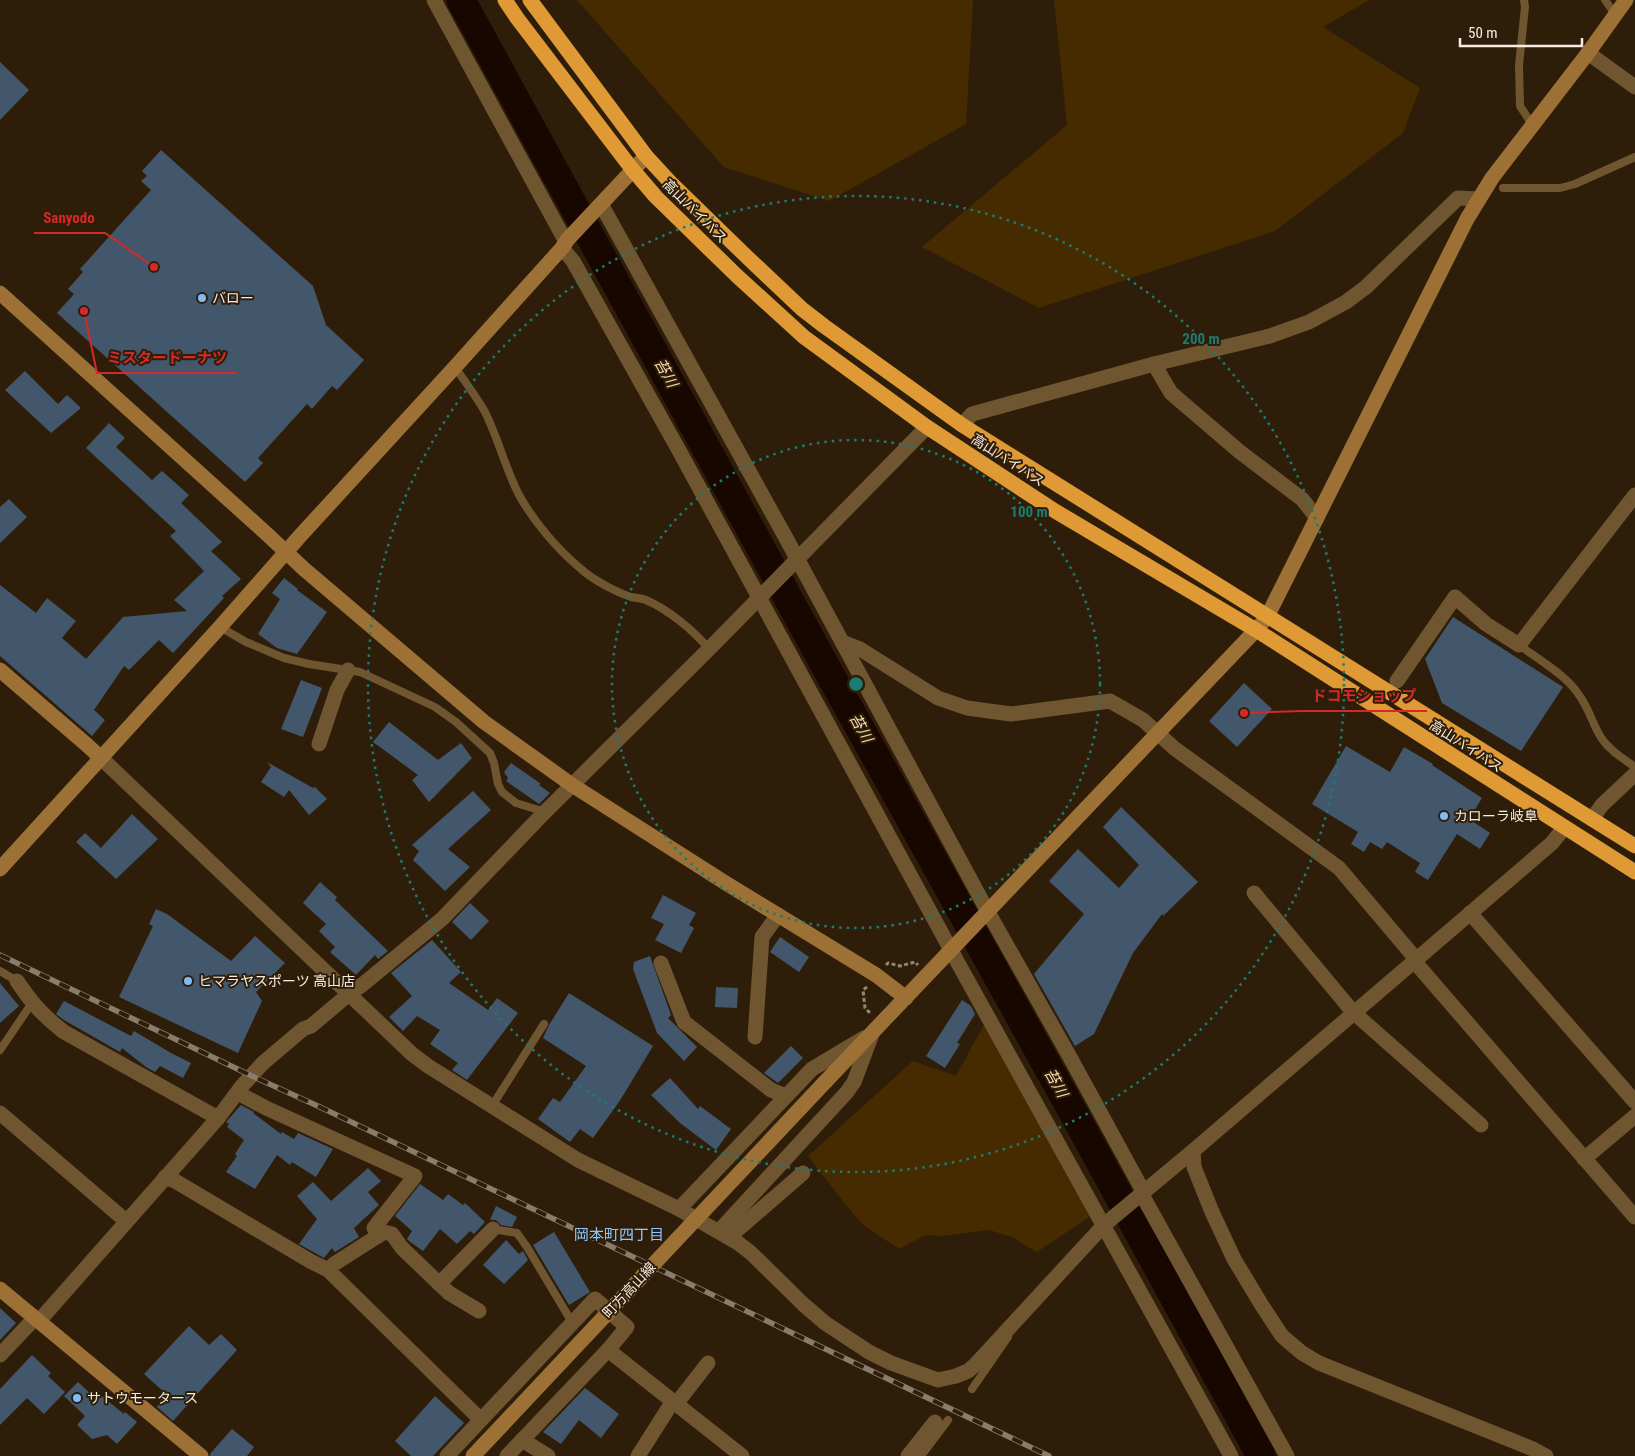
<svg xmlns="http://www.w3.org/2000/svg" width="1635" height="1456" font-family="'Roboto Condensed','Noto Sans JP',sans-serif">
<style>
.green{fill:#472b00}
.lines{fill:none;stroke-linecap:round;stroke-linejoin:round}
.river{stroke:#170700;stroke-width:29}
.building{fill:#42576b}
.path{stroke:#938675;stroke-width:3;stroke-dasharray:4 2.5;stroke-linecap:butt}
.lane{stroke:#705531;stroke-width:8}
.street{stroke:#705531;stroke-width:15}
.secondary{stroke:#9d7135;stroke-width:15}
.highway{stroke:#df9a35;stroke-width:15}
.rail-casing{stroke:#8a7c6b;stroke-width:5.5}
.rail{stroke:#2e1e09;stroke-width:4;stroke-dasharray:11;stroke-linecap:butt}
.secondary-bridge{stroke:#9d7135;stroke-width:15}
.ring{fill:none;stroke:#1b7c74;stroke-width:2.5;stroke-dasharray:2.5 5}
.poi-dot{fill:#7ebdf9;stroke:#2e1e09;stroke-width:2}
.labels{text-anchor:middle;stroke-width:4;stroke-linejoin:round;paint-order:stroke}
.street-label{font-size:14px;fill:#f6ecdf;stroke:#2e1e09}
.poi-label{font-size:14px;fill:#f6ecdf;stroke:#2e1e09;text-anchor:start}
.water-label{font-size:15px;font-style:italic;fill:#fcdab1;stroke:#2e1e09}
.neighbourhood-label{font-size:15px;fill:#8cc6fe;stroke:#2e1e09}
.centre{fill:#1b7c74;stroke:#2e1e09;stroke-width:2.5}
.ring-label{font-size:15px;text-anchor:middle;font-weight:bold;fill:#1b7c74;stroke:#2e1e09;stroke-width:4;stroke-linejoin:round;paint-order:stroke}
.leader{fill:none;stroke:#d62828;stroke-width:2}
.callout-dot{fill:#d62828;stroke:#2e1e09;stroke-width:2}
.callout-label{font-size:15px;text-anchor:middle;font-weight:bold;fill:#d62828;stroke:#2e1e09;stroke-width:4;stroke-linejoin:round;paint-order:stroke}
</style>
<rect width="100%" height="100%" fill="#2e1e09"/>
<g class="green">
<polygon points="577,0 973,0 966,124 829,201 724,167"/>
<polygon points="1054,0 1369,0 1323,27 1420,88 1403,133 1275,231 1039,308 922,247 1067,125"/>
<polygon points="985,1023 1091,1216 1037,1252 1012,1237 989,1230 943,1236 926,1235 899,1249 863,1225 842,1200 808,1156 913,1061 956,1076"/>
</g>
<g class="lines">
<polyline class="river" points="461,0 822,660 1074,1114 1261,1456"/>
</g>
<g class="building">
<polygon points="0,62 29,90 0,120"/>
<polygon points="161,150 313,286 326,325 364,360 337,390 332,386 312,409 307,404 258,458 263,463 245,482 57,313 74,294 68,289 83,272 80,269 151,190 141,181 147,176 142,171"/>
<polygon points="25,371 58,404 67,395 81,408 51,433 5,390"/>
<polygon points="109,423 125,438 116,447 152,480 162,471 189,495 181,503 222,542 211,551 241,579 222,596 224,598 173,653 159,640 129,670 124,666 94,710 105,720 92,736 0,656 0,585 36,613 47,598 76,621 62,638 86,659 123,617 187,611 174,600 204,571 170,536 176,531 86,448"/>
<polygon points="9,499 27,517 0,543 0,507"/>
<polygon points="284,578 298,589 297,590 327,612 297,654 277,648 258,634 280,599 272,593"/>
<polygon points="1453,617 1563,687 1521,751 1442,703 1425,659"/>
<polygon points="301,680 322,688 303,737 281,729"/>
<polygon points="1244,683 1272,709 1237,747 1209,721"/>
<polygon points="389,722 438,760 461,743 472,758 429,802 412,780 418,775 373,742"/>
<polygon points="1346,746 1390,772 1404,747 1433,764 1432,765 1482,798 1469,819 1490,833 1480,849 1457,834 1428,880 1415,872 1420,863 1387,842 1382,849 1370,842 1364,852 1351,844 1358,832 1312,804"/>
<polygon points="267,762 313,788 315,787 327,799 309,815 289,790 284,797 261,782 271,767"/>
<polygon points="511,763 541,784 539,785 550,793 539,804 506,781 508,778 504,772"/>
<polygon points="473,791 491,810 448,849 470,867 445,891 413,860 419,851 412,845"/>
<polygon points="1121,807 1198,882 1163,916 1162,914 1133,953 1094,1034 1075,1046 1034,974 1084,914 1049,881 1078,849 1119,888 1139,865 1103,827"/>
<polygon points="132,814 158,839 116,879 76,842 85,833 101,848"/>
<polygon points="320,882 337,897 335,900 388,951 378,959 375,955 356,975 330,952 335,947 319,931 326,924 303,903"/>
<polygon points="663,895 696,913 689,925 694,928 681,953 655,940 664,924 651,918"/>
<polygon points="470,903 489,921 471,940 452,922"/>
<polygon points="156,909 167,914 231,961 255,936 285,963 256,992 262,1001 238,1053 119,997 153,926 149,924"/>
<polygon points="780,937 809,957 799,972 770,952"/>
<polygon points="432,940 461,972 449,983 488,1010 497,998 518,1013 467,1080 452,1070 458,1063 430,1044 440,1030 417,1016 403,1031 389,1017 412,996 391,973"/>
<polygon points="650,956 671,1015 668,1018 697,1047 684,1061 657,1033 633,969 634,962"/>
<polygon points="0,983 19,1006 0,1023"/>
<polygon points="716,987 738,988 737,1008 715,1007"/>
<polygon points="569,993 653,1046 619,1102 593,1138 580,1129 570,1142 538,1119 553,1098 560,1102 586,1066 543,1038 549,1025"/>
<polygon points="962,1000 971,1006 975,1014 957,1043 960,1044 945,1068 926,1056"/>
<polygon points="64,1001 131,1036 134,1031 171,1053 191,1063 183,1078 160,1066 155,1072 146,1067 122,1048 120,1052 64,1020 56,1014"/>
<polygon points="791,1046 803,1058 778,1083 764,1073"/>
<polygon points="670,1078 698,1109 700,1106 731,1129 716,1150 680,1123 651,1095"/>
<polygon points="241,1105 254,1112 253,1113 281,1134 282,1132 294,1139 298,1133 333,1149 316,1177 292,1162 290,1165 277,1155 255,1189 226,1172 237,1156 235,1154 244,1140 227,1127 229,1124 226,1122"/>
<polygon points="368,1168 381,1181 368,1192 379,1205 354,1228 359,1237 335,1252 332,1248 324,1258 299,1244 317,1219 297,1196 313,1182 331,1201"/>
<polygon points="420,1184 443,1200 448,1194 463,1205 465,1203 485,1222 474,1234 470,1231 457,1244 440,1229 423,1251 409,1241 407,1239 412,1231 395,1216"/>
<polygon points="496,1206 517,1217 512,1227 501,1225 496,1220 490,1220"/>
<polygon points="554,1232 590,1292 569,1305 533,1245"/>
<polygon points="506,1240 519,1254 523,1251 528,1260 504,1284 483,1265"/>
<polygon points="0,1308 16,1323 0,1340"/>
<polygon points="189,1326 209,1345 221,1334 237,1350 173,1421 157,1407 165,1393 144,1374"/>
<polygon points="32,1355 51,1373 48,1376 65,1392 44,1414 27,1398 0,1425 0,1389"/>
<polygon points="78,1382 94,1397 98,1393 124,1414 125,1412 137,1422 117,1444 107,1435 92,1439 77,1425 85,1416 64,1396"/>
<polygon points="585,1388 619,1414 601,1438 579,1420 561,1444 543,1432"/>
<polygon points="435,1396 464,1423 433,1456 411,1456 395,1441"/>
<polygon points="232,1429 254,1447 247,1456 210,1456 210,1454"/>
</g>
<g class="lines">
<g class="path">
<polyline points="886,965 888,963 900,966 915,962 918,965"/>
<polyline points="867,987 863,990 865,1008 871,1014"/>
</g>
<g class="lane">
<polyline points="1524,0 1525,7 1519,65 1520,106 1533,126"/>
<polyline points="1605,0 1615,14"/>
<polyline points="1503,188 1560,188 1575,184 1635,157"/>
<path d="M455 367C465 382 476 396 485 412 498 438 505 467 518 493 533 521 557 549 581 569 593 580 616 592 631 597 636 598 641 598 646 600 669 610 693 630 709 649"/>
<polyline points="220,627 246,642 284,658 309,664 360,672 435,707 456,722 490,753 494,763 498,784 502,792 516,803 545,812"/>
<path d="M1519 645C1538 659 1566 675 1579 695 1589 708 1593 726 1602 739 1610 751 1624 759 1635 767"/>
<polyline points="0,971 17,981"/>
<polyline points="0,1050 32,1003"/>
<polyline points="492,1106 544,1024"/>
<polyline points="493,1229 517,1233 527,1247 573,1324"/>
<polyline points="972,1389 1008,1337"/>
<polyline points="921,1456 948,1420"/>
</g>
<g class="street">
<polyline points="434,0 566,242"/>
<polyline points="1588,53 1635,87"/>
<polyline points="601,204 786,538 988,912 1071,1059 1143,1191"/>
<polyline points="562,248 573,261 676,445 958,963 1231,1456"/>
<polyline points="1154,364 1171,393 1240,452 1302,499 1317,518"/>
<polyline points="962,425 972,414 1154,364 1270,336 1309,322 1346,302 1366,287 1458,198 1479,199"/>
<polyline points="842,642 860,649 938,698 967,708 1011,714 1110,701 1143,720 1174,748 1339,868 1416,959"/>
<polyline points="1397,681 1455,597 1486,624 1519,645 1635,495"/>
<polyline points="319,744 337,690 348,670"/>
<polyline points="100,757 412,1054 428,1066 578,1160 679,1209 738,1243 751,1253 803,1304 825,1323 869,1352 891,1363 938,1380 956,1376 968,1371 975,1365 1104,1225 1193,1151 1552,843 1564,828"/>
<polyline points="1592,819 1602,805 1635,774"/>
<polyline points="1254,893 1353,1012 1481,1125"/>
<polyline points="1470,913 1635,1102"/>
<polyline points="1414,961 1635,1217"/>
<polyline points="661,963 684,1022 771,1090 786,1096"/>
<path d="M17 981C31 1002 43 1016 64 1032L218 1118"/>
<polyline points="755,1037 762,937 778,915"/>
<polyline points="238,1093 266,1108 415,1176 374,1228 378,1236 334,1264 328,1270"/>
<polyline points="0,1113 126,1221"/>
<polyline points="1193,1151 1194,1167 1212,1212 1234,1259 1261,1304 1282,1336 1302,1353 1319,1363 1533,1449 1546,1456"/>
<polyline points="1584,1159 1635,1116"/>
<polyline points="165,1177 175,1181 310,1261 328,1270 481,1420"/>
<polyline points="1141,1193 1287,1456"/>
<polyline points="679,1209 812,1069 864,1038"/>
<polyline points="719,1231 847,1092 854,1082 872,1034"/>
<polyline points="378,1236 384,1232 392,1234 402,1248 449,1293 479,1311"/>
<polyline points="729,1237 803,1173"/>
<polyline points="439,1284 493,1229"/>
<polyline points="39,1321 218,1118 242,1086 263,1063 303,1029 311,1026 349,994 362,985 442,919 540,817 709,649 927,427"/>
<polyline points="608,1350 742,1456"/>
<polyline points="0,1355 35,1318"/>
<polyline points="676,1404 708,1363"/>
<polyline points="522,1440 548,1456"/>
<polyline points="447,1456 595,1299 627,1327 608,1350 507,1456"/>
<polyline points="638,1456 673,1401"/>
<polyline points="908,1456 935,1422"/>
</g>
<g class="secondary">
<polyline points="0,293 269,536 304,569 484,722 572,785 724,882 876,975 906,998"/>
<polyline points="0,670 87,745 100,757"/>
<polyline points="0,869 220,627 300,536 455,367 562,248 568,239 646,156"/>
<polyline points="826,1081 1256,630 1267,617 1467,219 1492,178 1588,53 1626,0"/>
<polyline points="0,1289 201,1456"/>
</g>
<g class="highway">
<polyline points="505,0 517,18 632,169 656,197 736,275 804,337 927,427 1055,511 1256,630 1635,872"/>
<polyline points="530,0 646,156 670,182 747,257 802,309 824,326 962,425 1635,846"/>
</g>
<g class="rail-casing">
<polyline id="rail" points="0,955 252,1076 320,1107 1049,1456"/>
</g>
<use href="#rail" class="rail"/>
<polyline class="secondary-bridge" points="473,1456 826,1081"/>
</g>
<g class="ring">
<circle cx="856" cy="684" r="244"/>
<circle cx="856" cy="684" r="488"/>
</g>
<g class="poi-dot">
<circle cx="202" cy="298" r="5"/>
<circle cx="1444" cy="816" r="5"/>
<circle cx="188" cy="981" r="5"/>
<circle cx="77" cy="1398" r="5"/>
</g>
<g class="labels">
<g class="street-label">
<text transform="translate(695 211) rotate(45)" y="5">高山バイパス</text>
<text transform="translate(1008 460) rotate(33)" y="5">高山バイパス</text>
<text transform="translate(1466 746) rotate(33)" y="5">高山バイパス</text>
<text transform="translate(629 1290) rotate(-47)" y="5">町方高山線</text>
</g>
<g class="poi-label">
<text x="212" y="303">バロー</text>
<text x="1454" y="821">カローラ岐阜</text>
<text x="198" y="986">ヒマラヤスポーツ 高山店</text>
<text x="87" y="1403">サトウモータース</text>
</g>
<g class="water-label">
<text transform="translate(666 373) rotate(61)" y="5">苔川</text>
<text transform="translate(861 728) rotate(61)" y="5">苔川</text>
<text transform="translate(1056 1083) rotate(61)" y="5">苔川</text>
</g>
<g class="neighbourhood-label">
<text x="619" y="1240">岡本町四丁目</text>
</g>
</g>
<circle cx="856" cy="684" r="8" class="centre"/>
<g class="ring-label">
<text x="1201" y="344">200 m</text>
<text x="1029" y="517">100 m</text>
</g>
<path class="leader" d="M154 267L105 233H34M84 311L97 373H237M1244 713L1302 711H1427"/>
<g class="callout-dot">
<circle cx="154" cy="267" r="5"/>
<circle cx="84" cy="311" r="5"/>
<circle cx="1244" cy="713" r="5"/>
</g>
<g class="callout-label">
<text x="69" y="223">Sanyodo</text>
<text x="167" y="363">ミスタードーナツ</text>
<text x="1364" y="701">ドコモショップ</text>
</g>
<path d="M1460 38v8h122v-8" fill="none" stroke="#f6ecdf" stroke-width="2.5"/>
<text x="1468" y="38" font-size="15" fill="#f6ecdf" stroke="#2e1e09" stroke-width="4" paint-order="stroke">50 m</text>
</svg>
